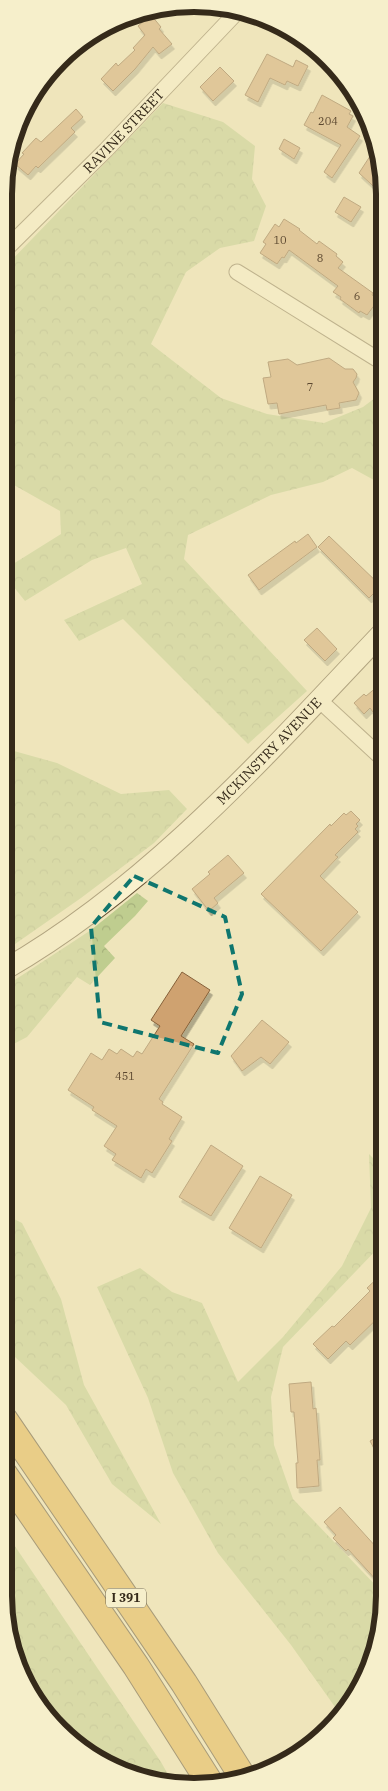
<svg xmlns="http://www.w3.org/2000/svg" width="388" height="1791" font-family="'IBM Plex Serif',serif">
<style>
.forest{fill:url(#forest-crowns)}
.building{fill:#cfa270;stroke:#86613a;filter:url(#shadow)}
.lines{fill:none;stroke-linecap:round;stroke-linejoin:round}
.street-casing{stroke:#867555;stroke-width:17}
.secondary-casing{stroke:#685538;stroke-width:22}
.highway-casing{stroke:#53422a;stroke-width:28}
.street{stroke:#faf2ce;stroke-width:15}
.secondary{stroke:#faf2ce;stroke-width:20}
.highway{stroke:#e3b047;stroke-width:26}
.marked{fill:none;stroke:#0f766e;stroke-width:4;stroke-dasharray:10 6;stroke-linejoin:round}
.labels{text-anchor:middle;stroke-width:4;stroke-linejoin:round;paint-order:stroke}
.number-label{font-size:11px;fill:#5c4830}
.shield{fill:#f6efcb;stroke:#6f654f;stroke-width:1}
.shield-label{font-size:12px;font-weight:bold;fill:#352a1a}
.street-label{font-size:14px;fill:#352a1a;stroke:#f6efcb}
.rim{fill:none;stroke:#352a1a;stroke-width:6}
</style>
<defs>
<pattern id="forest-crowns" width="20" height="18" patternUnits="userSpaceOnUse" patternTransform="scale(1.25)"><rect width="20" height="18" fill="#bfcd8f"/><path d="M2 6a3 3 0 1 1 6 0M12 15a3 3 0 1 1 6 0" fill="none" stroke="#a5b07b"/></pattern>
<filter id="shadow"><feDropShadow dx="2.5" dy="5" stdDeviation="0" flood-color="#0004"/></filter>
</defs>
<rect width="100%" height="100%" fill="#efe5bb"/>
<g class="forest">
<polygon points="163,103 223,122 255,146 252,179 266,206 254,241 220,248 186,272 151,344 221,398 267,414 324,423 363,407 383,392 383,485 352,468 323,482 271,495 188,535 184,559 307,691 248,744 123,619 79,641 64,620 142,584 126,548 92,560 25,601 5,576 5,569 61,534 60,511 5,480 5,267"/>
<polygon points="5,747 14,751 57,763 121,794 169,790 187,809 154,843 81,898 5,951"/>
<polygon points="137,893 148,901 135,916 104,946 115,958 90,985 77,977 27,1037 4,1049 4,987 91,930"/>
<polygon points="369,1154 383,1168 383,1243 283,1347 271,1397 274,1445 293,1499 383,1593 383,1622 359,1692 340,1714 291,1645 218,1553 173,1473 148,1398 97,1287 140,1268 172,1292 202,1303 238,1382 283,1337 342,1266 371,1208"/>
<polygon points="4,1214 22,1223 61,1299 84,1385 161,1524 112,1484 66,1405 15,1357 4,1343"/>
<polygon points="4,1530 161,1762 174,1785 110,1767 65,1733 11,1634 4,1597"/>
</g>
<g class="building">
<polygon points="151,15 161,27 159,29 172,44 159,54 153,47 135,69 113,91 101,79 116,63 118,66 135,50 133,48 145,35 138,26"/>
<polygon points="267,54 293,67 296,60 308,66 298,86 287,81 285,85 270,78 258,102 245,95"/>
<polygon points="220,67 234,81 213,101 200,87"/>
<polygon points="322,95 351,111 349,114 353,116 347,127 360,136 332,178 324,172 341,145 304,125 311,112 313,113"/>
<polygon points="76,109 83,117 71,128 75,132 38,168 36,166 28,175 15,164 24,154 22,153 36,138 41,142"/>
<polygon points="284,139 300,148 294,159 279,149"/>
<polygon points="376,147 383,169 383,195 359,173"/>
<polygon points="344,197 361,207 351,222 335,212"/>
<polygon points="284,219 300,229 299,230 317,244 319,241 337,254 336,256 343,262 338,268 373,293 372,295 379,299 367,315 360,311 359,313 340,299 341,297 333,292 338,286 289,250 284,258 282,257 277,264 260,253 266,244 263,242 275,224 279,227"/>
<polygon points="329,358 345,369 353,369 357,374 356,378 353,382 359,393 356,400 339,403 340,408 327,410 326,405 279,414 277,403 268,404 263,378 271,377 268,362 288,359 297,365"/>
<polygon points="308,534 317,547 259,590 248,575 295,541 296,543"/>
<polygon points="329,536 381,586 369,598 318,547"/>
<polygon points="317,628 337,649 325,661 304,640"/>
<polygon points="383,682 383,711 376,716 370,708 364,714 354,703 364,694 366,696"/>
<polygon points="351,811 360,820 356,824 358,826 355,829 358,832 335,855 338,857 320,876 358,912 321,951 261,894 330,824 331,826 344,813 346,815"/>
<polygon points="228,855 244,873 214,898 218,903 209,911 192,889 210,874 208,872"/>
<polygon points="182,972 210,990 181,1036 194,1044 159,1099 163,1102 162,1104 182,1117 169,1139 172,1141 152,1173 146,1169 141,1178 112,1160 116,1154 104,1146 117,1126 92,1110 94,1107 68,1090 91,1053 102,1060 109,1049 117,1054 121,1049 133,1057 137,1051 142,1054 160,1026 151,1020"/>
<polygon points="262,1020 289,1042 270,1064 261,1057 242,1071 231,1056"/>
<polygon points="211,1145 243,1166 211,1216 179,1197"/>
<polygon points="260,1176 292,1195 261,1248 229,1228"/>
<polygon points="383,1273 383,1313 350,1345 346,1341 328,1359 313,1344 332,1326 334,1327 370,1291 367,1288"/>
<polygon points="311,1382 313,1409 316,1408 320,1460 317,1460 319,1486 297,1488 296,1463 298,1463 294,1412 291,1412 289,1384"/>
<polygon points="383,1434 383,1465 370,1441"/>
<polygon points="340,1507 377,1548 383,1544 383,1576 377,1581 348,1549 346,1551 333,1538 336,1535 324,1522"/>
</g>
<g class="lines">
<g class="street-casing">
<g id="street">
<path id="s1" d="M5 250 106 150 238 11"/>
<polyline points="237,272 377,359 383,359"/>
<polyline points="318,699 383,759"/>
</g>
</g>
<g class="secondary-casing">
<g id="secondary">
<path id="s2" d="M4 970C152 885 267 754 383 632"/>
</g>
</g>
<g class="highway-casing">
<g id="highway">
<polyline points="4,1419 184,1683 244,1779"/>
<polyline points="4,1474 136,1666 210,1783"/>
</g>
</g>
<use href="#street" class="street"/>
<use href="#secondary" class="secondary"/>
<use href="#highway" class="highway"/>
</g>
<path d="M0 0H388V1791H0ZM134 876 225 917 242 994 218 1053 100 1022 91 927Z" fill="#efe5bb" fill-opacity=".55" fill-rule="evenodd"/>
<path class="marked" d="M134 876 225 917 242 994 218 1053 100 1022 91 927Z"/>
<g class="labels">
<g class="number-label">
<text x="328" y="125">204</text>
<text x="280" y="244">10</text>
<text x="320" y="262">8</text>
<text x="357" y="300">6</text>
<text x="310" y="391">7</text>
<text x="125" y="1080">451</text>
</g>
<rect class="shield" x="106" y="1588.5" width="40" height="19" rx="4"/>
<g class="shield-label">
<text x="126" y="1602">I 391</text>
</g>
<g class="street-label">
<text dy="5" stroke="none"><textPath href="#s1" startOffset="168">RAVINE STREET</textPath></text>
<text dy="5" stroke="none"><textPath href="#s2" startOffset="345">MCKINSTRY AVENUE</textPath></text>
</g>
</g>
<path d="M0 0H388V1791H0ZM194 12H194A182 182 0 0 1 376 194V1596A182 182 0 0 1 194 1778H194A182 182 0 0 1 12 1596V194A182 182 0 0 1 194 12Z" fill="#f6efcb" fill-rule="evenodd"/>
<path class="rim" d="M194 12H194A182 182 0 0 1 376 194V1596A182 182 0 0 1 194 1778H194A182 182 0 0 1 12 1596V194A182 182 0 0 1 194 12Z"/>
</svg>
